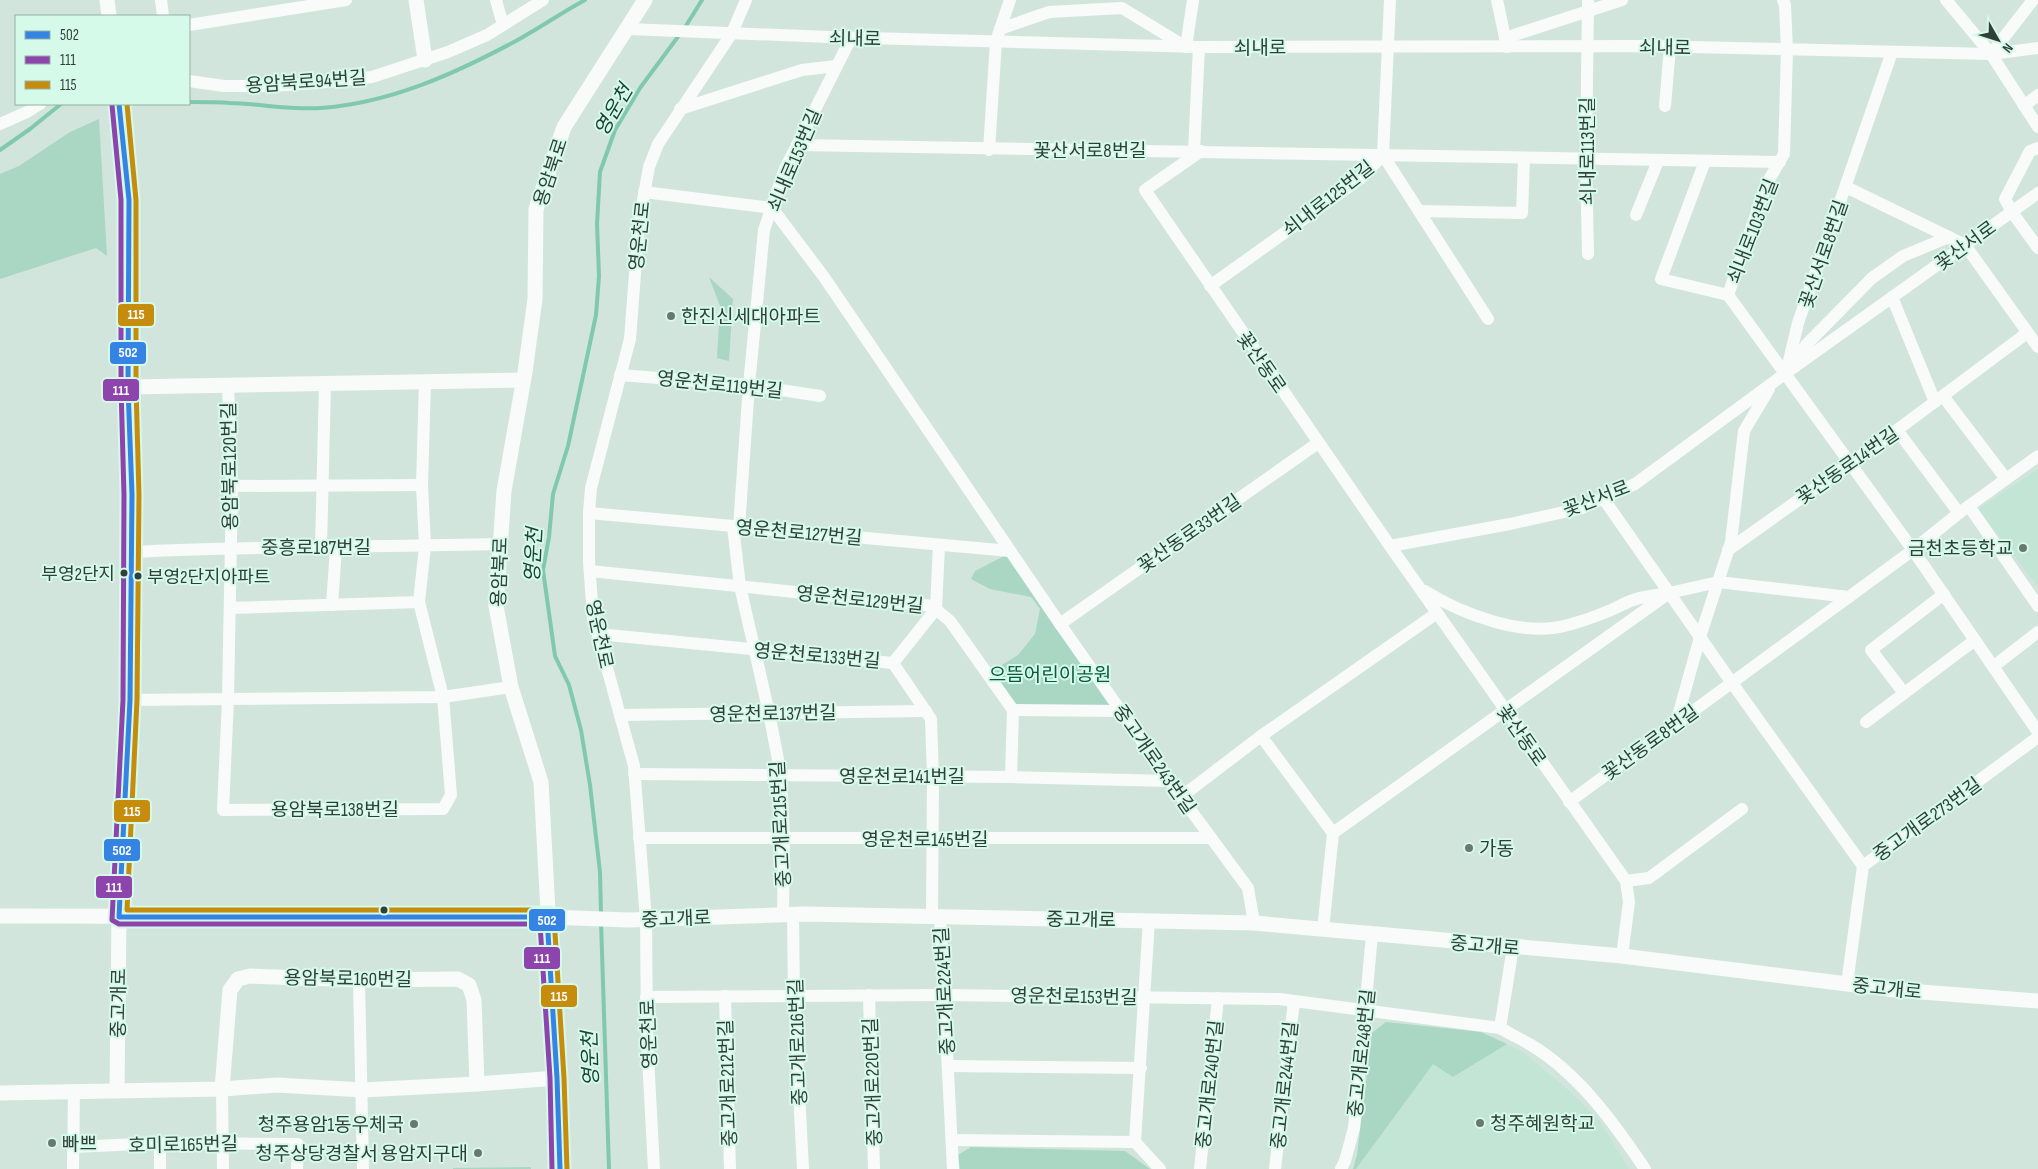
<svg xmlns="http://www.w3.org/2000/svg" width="2038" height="1169" font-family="'Sofia Sans Condensed','Noto Sans KR',sans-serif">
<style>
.built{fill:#c3e5d6}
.green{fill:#aad6c4}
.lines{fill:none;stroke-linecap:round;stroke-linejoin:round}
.stream{stroke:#80c9ae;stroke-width:4}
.minor{stroke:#f8fbfa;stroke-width:12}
.tertiary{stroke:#f8fbfa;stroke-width:15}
.bus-1-casing{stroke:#d6faea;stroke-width:9}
.bus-2-casing{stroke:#d6faea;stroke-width:9}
.bus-3-casing{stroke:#d6faea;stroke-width:9}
.bus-1{stroke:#3584e4;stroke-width:5}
.bus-2{stroke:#8e44ad;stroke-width:5}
.bus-3{stroke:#c68c0e;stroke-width:5}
.poi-dot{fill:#697972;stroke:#d6faea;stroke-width:2}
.bus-dot{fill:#313f39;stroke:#d6faea;stroke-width:2}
.labels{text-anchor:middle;stroke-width:4;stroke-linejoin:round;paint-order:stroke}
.bus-label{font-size:18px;fill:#313f39;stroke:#d6faea;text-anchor:end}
.street-label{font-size:19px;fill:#313f39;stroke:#d6faea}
.poi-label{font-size:19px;fill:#313f39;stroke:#d6faea;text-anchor:start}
.park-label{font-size:19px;fill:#085942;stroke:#d6faea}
.water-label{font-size:20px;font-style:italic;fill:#194334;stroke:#d6faea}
.line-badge{stroke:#d6faea;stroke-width:2}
.badge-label{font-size:14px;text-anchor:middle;font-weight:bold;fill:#fff}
</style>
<rect width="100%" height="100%" fill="#d1e5dc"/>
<g class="built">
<polygon points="2038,469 2038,587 1978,509"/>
<polygon points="1507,1044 1523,1052 1565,1087 1599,1120 1629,1169 1356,1169 1433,1063 1453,1077"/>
</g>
<g class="green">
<polygon points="99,119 107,256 96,248 0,279 0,174 19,166 70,132"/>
<polygon points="709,277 733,299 729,361 717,358 720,306"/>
<polygon points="1010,553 1118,710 1014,709 989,673 1018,655 1035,634 1040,609 1031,597 990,589 971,579 975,571"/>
<polygon points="1386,1022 1481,1032 1507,1044 1453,1077 1433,1064 1356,1169 1353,1169 1357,1155 1372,1033"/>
<polygon points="971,1147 1125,1151 1150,1169 960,1169 958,1155"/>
<polygon points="531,1167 531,1169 453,1169 453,1168"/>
</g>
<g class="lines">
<g class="stream">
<polyline points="684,29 702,0"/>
<path d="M189 102C203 102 217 102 230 103 261 104 291 110 321 108 390 103 454 74 514 42 538 29 561 13 585 0"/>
<polyline points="0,150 30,129 61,104"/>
<polyline points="601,914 600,872 590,785 581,730 569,685 555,656 543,570 549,537 553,494 568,446 596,315 599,276 597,224 600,172 615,130 640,88 680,34"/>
<polyline points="601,921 609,1169"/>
</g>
<g class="minor">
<polyline points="161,0 163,16"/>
<polyline points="496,0 503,25"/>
<polyline points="1497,0 1507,47"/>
<polyline points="1783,0 1785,5 1787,50 1784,154 1767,183 1728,295 1913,550 2038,732"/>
<polyline points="1946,0 1991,54 2038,127"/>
<polyline points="189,25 346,0"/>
<polyline points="628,29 829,37 1199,47 1646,46 1991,54 2038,48"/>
<polyline points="1000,29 1049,12 1122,8 1186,47 1193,0"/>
<polyline points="1505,38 1622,0"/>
<polyline points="1991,54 2033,0"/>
<polyline points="189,81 224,86 271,86 317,83 372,77 448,52 487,35 543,0"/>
<polyline points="1665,106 1670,47"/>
<polyline points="2024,106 2038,95"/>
<polyline points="680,109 802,70 836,66"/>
<polyline points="0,124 27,112 40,104"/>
<polyline points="797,145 1780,162"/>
<polyline points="2038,148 2030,151 2005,199 2012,212 2038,248"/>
<polyline points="989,150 996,41 1010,0"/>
<polyline points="1194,151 1199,47"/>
<polyline points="1201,151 1145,190 1390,546 1626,881 1629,902 1622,956"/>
<polyline points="1383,155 1488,319"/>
<polyline points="1705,161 1661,279 1728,295"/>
<polyline points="1846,187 1965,245 2038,347"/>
<polyline points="644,192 772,208 824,277 1060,624 1181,797 1248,888 1254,923"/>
<polyline points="1419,211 1522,213 1524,159"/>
<polyline points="1636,215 1658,161"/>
<polyline points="1588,254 1586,160 1588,0"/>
<polyline points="1210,286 1361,178 1383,155 1390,0"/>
<polyline points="1892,297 1935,402"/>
<polyline points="1794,362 1806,345 1872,278 1903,256 1949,237"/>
<polyline points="1786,373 1798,323 1892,52"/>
<polyline points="620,375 749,385 820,396"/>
<polyline points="228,385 232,486 228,699 223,810 443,809 451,795 443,697 419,602 425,546 422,485 425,381"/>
<polyline points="1943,396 2006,479"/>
<polyline points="1897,430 1959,513"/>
<polyline points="232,486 422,485"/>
<polyline points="1603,498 1732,683 1863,866"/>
<polyline points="1969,506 2038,606"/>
<polyline points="589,513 1010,551"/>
<polyline points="733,527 740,586 769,713 781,775 784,838 783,915"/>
<polyline points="739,527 749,385 764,230 784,171 851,38"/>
<polyline points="1390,546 1510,524 1582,508 1635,484 1786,373 2038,193"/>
<polyline points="321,548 325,383"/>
<polyline points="1728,550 1897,430 2027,333"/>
<path d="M132 552C254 546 377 547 500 544"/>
<polyline points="590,571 932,606 950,621 1013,710 1011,777"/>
<path d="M1425 591C1462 614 1523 638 1568 625 1583 621 1597 616 1611 610 1620 606 1630 600 1640 598 1648 596 1658 595 1666 593"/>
<polyline points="332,605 336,548"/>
<polyline points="230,608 419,602"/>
<polyline points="1060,624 1318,443"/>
<polyline points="598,634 893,663 931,719 933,777 932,916"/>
<polyline points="893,663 936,609 939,545"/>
<polyline points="1994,666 2038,632"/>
<polyline points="1904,693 1871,650 1944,594"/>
<polyline points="130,700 443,697 511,687"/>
<polyline points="1013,710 1121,711"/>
<polyline points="620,715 926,711"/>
<polyline points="1866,722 1975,640"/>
<polyline points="1676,723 1700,637 1731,542 1744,431 1769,389"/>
<polyline points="1261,736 1333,833"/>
<polyline points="634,774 1011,777 1169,781"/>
<polyline points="1181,797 1261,736 1437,613"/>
<polyline points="1569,802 1913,550 1959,513 2038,456"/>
<polyline points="639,838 1211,838"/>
<polyline points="1626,881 1649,878 1742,809"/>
<polyline points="793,914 794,996 803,1169"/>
<polyline points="940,916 953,1169"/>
<polyline points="1323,930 1333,833 1669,593 1718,582 1849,597"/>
<polyline points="359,980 363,1169"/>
<polyline points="1847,984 1863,866 2038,737"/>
<polyline points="869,995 874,1169"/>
<polyline points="725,996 730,1169"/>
<path d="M646 997 944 995 1279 999 1500 1028C1510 1034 1521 1039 1531 1045 1579 1074 1614 1123 1645 1169"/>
<polyline points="1500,1028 1513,947"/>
<polyline points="948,1066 1141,1068"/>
<polyline points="222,1089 223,1169"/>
<polyline points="952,1140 1135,1142 1160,1169"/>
<polyline points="1135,1142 1149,920"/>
<polyline points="73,1147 160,1143 298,1144 297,1169"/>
<polyline points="73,1169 74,1090"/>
<polyline points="160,1169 160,1143"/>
<polyline points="654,1169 647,1038 646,920 634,766 593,617 589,562 589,513 591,488 630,339 639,222 649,167 658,144 732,33 746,0"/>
<polyline points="1200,1169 1218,998"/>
<polyline points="1275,1169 1294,1001"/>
<polyline points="1341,1169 1345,1161 1354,1128 1372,935"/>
</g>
<g class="tertiary">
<polyline points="107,0 109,16"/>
<polyline points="416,0 425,60"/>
<polyline points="128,387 523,380"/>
<polyline points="0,916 547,917 629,920 805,914 1254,923 1622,956 1896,990 2038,1001"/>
<polyline points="117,1089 119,917 130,700 132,495 128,387 129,200 119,104"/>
<polyline points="222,1089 230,990 238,979 250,976 359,980 458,979 469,985 474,1000 477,1084"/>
<polyline points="0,1093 222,1089 277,1085 363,1090 477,1084 557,1078"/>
<polyline points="560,1169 557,1078 541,782 511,687 496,606 504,491 525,372 535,299 536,209 564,127 645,0"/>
</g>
<g class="bus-1-casing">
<polyline id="bus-1" points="119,104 129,200 128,387 132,495 130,700 119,917 547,917 557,1078 560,1169"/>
</g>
<g class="bus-2-casing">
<polyline id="bus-2" points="112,105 121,200 121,387 124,495 123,700 112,920 119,924 540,924 550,1078 552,1169"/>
</g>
<g class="bus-3-casing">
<polyline id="bus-3" points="127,104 136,200 136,387 139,495 137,700 127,910 551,910 554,917 564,1078 567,1169"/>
</g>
<use href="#bus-1" class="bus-1"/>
<use href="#bus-2" class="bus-2"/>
<use href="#bus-3" class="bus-3"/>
</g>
<g class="poi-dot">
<circle cx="671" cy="316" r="5"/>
<circle cx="2023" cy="548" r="5"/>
<circle cx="1469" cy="848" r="5"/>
<circle cx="1480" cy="1123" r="5"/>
<circle cx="414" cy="1124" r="5"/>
<circle cx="52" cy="1143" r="5"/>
<circle cx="478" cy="1153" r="5"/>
</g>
<g class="bus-dot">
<circle cx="124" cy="573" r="4.5"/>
<circle cx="138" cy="576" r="4.5"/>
<circle cx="384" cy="910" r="4.5"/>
</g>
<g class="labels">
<g class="bus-label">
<text x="115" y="580">부영2단지</text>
<text x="147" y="583" text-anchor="start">부영2단지아파트</text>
</g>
<g class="street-label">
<text transform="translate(855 38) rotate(1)" y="7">쇠내로</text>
<text x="1260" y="54">쇠내로</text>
<text transform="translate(1665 47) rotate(1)" y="7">쇠내로</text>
<text transform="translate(306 81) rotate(-4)" y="7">용암북로94번길</text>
<text x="1090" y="157">꽃산서로8번길</text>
<text transform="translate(1587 151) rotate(-90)" y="7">쇠내로113번길</text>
<text transform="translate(794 160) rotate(-67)" y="7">쇠내로153번길</text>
<text transform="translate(550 172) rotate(-72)" y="7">용암북로</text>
<text transform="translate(1328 198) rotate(-38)" y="7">쇠내로125번길</text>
<text transform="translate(1752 231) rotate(-69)" y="7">쇠내로103번길</text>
<text transform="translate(639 236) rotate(-84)" y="7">영운천로</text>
<text transform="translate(1965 245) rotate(-36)" y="7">꽃산서로</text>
<text transform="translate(1823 254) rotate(-71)" y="7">꽃산서로8번길</text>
<text transform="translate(1262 362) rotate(55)" y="7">꽃산동로</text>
<text transform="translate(720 384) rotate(6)" y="7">영운천로119번길</text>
<text transform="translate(1847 465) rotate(-35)" y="7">꽃산동로14번길</text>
<text transform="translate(229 466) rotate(-91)" y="7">용암북로120번길</text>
<text transform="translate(1596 498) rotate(-21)" y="7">꽃산서로</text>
<text transform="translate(799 532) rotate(5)" y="7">영운천로127번길</text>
<text transform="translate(1189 533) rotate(-35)" y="7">꽃산동로33번길</text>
<text x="316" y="554">중흥로187번길</text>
<text transform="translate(499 572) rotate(-88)" y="7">용암북로</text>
<text transform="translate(860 599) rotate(6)" y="7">영운천로129번길</text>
<text transform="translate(600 634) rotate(78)" y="7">영운천로</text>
<text transform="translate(817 655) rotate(5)" y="7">영운천로133번길</text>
<text transform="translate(773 713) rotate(-1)" y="7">영운천로137번길</text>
<text transform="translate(1522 735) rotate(55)" y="7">꽃산동로</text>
<text transform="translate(1650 742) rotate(-36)" y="7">꽃산동로8번길</text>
<text transform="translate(1155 759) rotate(55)" y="7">중고개로243번길</text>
<text x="902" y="783">영운천로141번길</text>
<text x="335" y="816">용암북로138번길</text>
<text transform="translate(1927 819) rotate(-36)" y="7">중고개로273번길</text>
<text transform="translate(780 824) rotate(-93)" y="7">중고개로215번길</text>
<text x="925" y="846">영운천로145번길</text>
<text transform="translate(676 918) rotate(-2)" y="7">중고개로</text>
<text transform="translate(1081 919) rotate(1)" y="7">중고개로</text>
<text transform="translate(1485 945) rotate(5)" y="7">중고개로</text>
<text transform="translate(348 978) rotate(1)" y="7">용암북로160번길</text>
<text transform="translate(1887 988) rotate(6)" y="7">중고개로</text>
<text transform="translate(944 991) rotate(-93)" y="7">중고개로224번길</text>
<text transform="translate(1074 996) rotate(1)" y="7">영운천로153번길</text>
<text transform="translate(118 1003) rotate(-89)" y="7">중고개로</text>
<text transform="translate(648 1034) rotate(-92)" y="7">영운천로</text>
<text transform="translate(797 1042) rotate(-92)" y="7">중고개로216번길</text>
<text transform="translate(1361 1053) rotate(-84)" y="7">중고개로248번길</text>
<text transform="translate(872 1082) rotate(-92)" y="7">중고개로220번길</text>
<text transform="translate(727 1083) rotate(-92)" y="7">중고개로212번길</text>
<text transform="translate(1209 1084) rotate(-84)" y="7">중고개로240번길</text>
<text transform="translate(1284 1085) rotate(-84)" y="7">중고개로244번길</text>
<text transform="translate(183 1144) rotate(-1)" y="7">호미로165번길</text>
</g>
<g class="poi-label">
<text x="681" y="323">한진신세대아파트</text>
<text x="2013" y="555" text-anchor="end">금천초등학교</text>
<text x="1479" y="855">가동</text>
<text x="1490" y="1130">청주혜원학교</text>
<text x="404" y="1131" text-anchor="end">청주용암1동우체국</text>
<text x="62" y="1150">빠쁘</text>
<text x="468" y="1160" text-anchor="end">청주상당경찰서 용암지구대</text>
</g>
<g class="park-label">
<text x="1050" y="681">으뜸어린이공원</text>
</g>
<g class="water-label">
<text transform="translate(613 110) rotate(-60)" y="7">영운천</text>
<text transform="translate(533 555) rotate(-87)" y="7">영운천</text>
<text transform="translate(590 1059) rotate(-92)" y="7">영운천</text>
</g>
</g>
<g class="line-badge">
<rect x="117" y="303" width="38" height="24" rx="5" fill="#c68c0e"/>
<rect x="109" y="341" width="38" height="24" rx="5" fill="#3584e4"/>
<rect x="102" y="378" width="38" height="24" rx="5" fill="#8e44ad"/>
<rect x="113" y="799" width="38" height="24" rx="5" fill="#c68c0e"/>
<rect x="103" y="838" width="38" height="24" rx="5" fill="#3584e4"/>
<rect x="95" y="875" width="38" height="24" rx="5" fill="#8e44ad"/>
<rect x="528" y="908" width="38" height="24" rx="5" fill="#3584e4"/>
<rect x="523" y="946" width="38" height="24" rx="5" fill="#8e44ad"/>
<rect x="540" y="984" width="38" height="24" rx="5" fill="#c68c0e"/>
</g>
<g class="badge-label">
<text x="136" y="319">115</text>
<text x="128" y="357">502</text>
<text x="121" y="395">111</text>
<text x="132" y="816">115</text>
<text x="122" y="855">502</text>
<text x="114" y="892">111</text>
<text x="547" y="925">502</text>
<text x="542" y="963">111</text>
<text x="559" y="1001">115</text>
</g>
<rect x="15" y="15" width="175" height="90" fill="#d6faea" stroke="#94afa3"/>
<rect x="25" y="31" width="25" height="8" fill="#3584e4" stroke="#94afa3"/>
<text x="60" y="40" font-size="15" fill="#313f39">502</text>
<rect x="25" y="56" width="25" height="8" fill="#8e44ad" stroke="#94afa3"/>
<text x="60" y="65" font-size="15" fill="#313f39">111</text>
<rect x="25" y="81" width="25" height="8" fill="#c68c0e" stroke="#94afa3"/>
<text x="60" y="90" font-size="15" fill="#313f39">115</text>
<g transform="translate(1998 40) rotate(129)" stroke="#d6faea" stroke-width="4" paint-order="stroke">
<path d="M0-4L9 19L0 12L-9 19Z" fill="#313f39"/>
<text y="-8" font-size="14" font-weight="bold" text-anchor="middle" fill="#313f39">N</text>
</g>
</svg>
